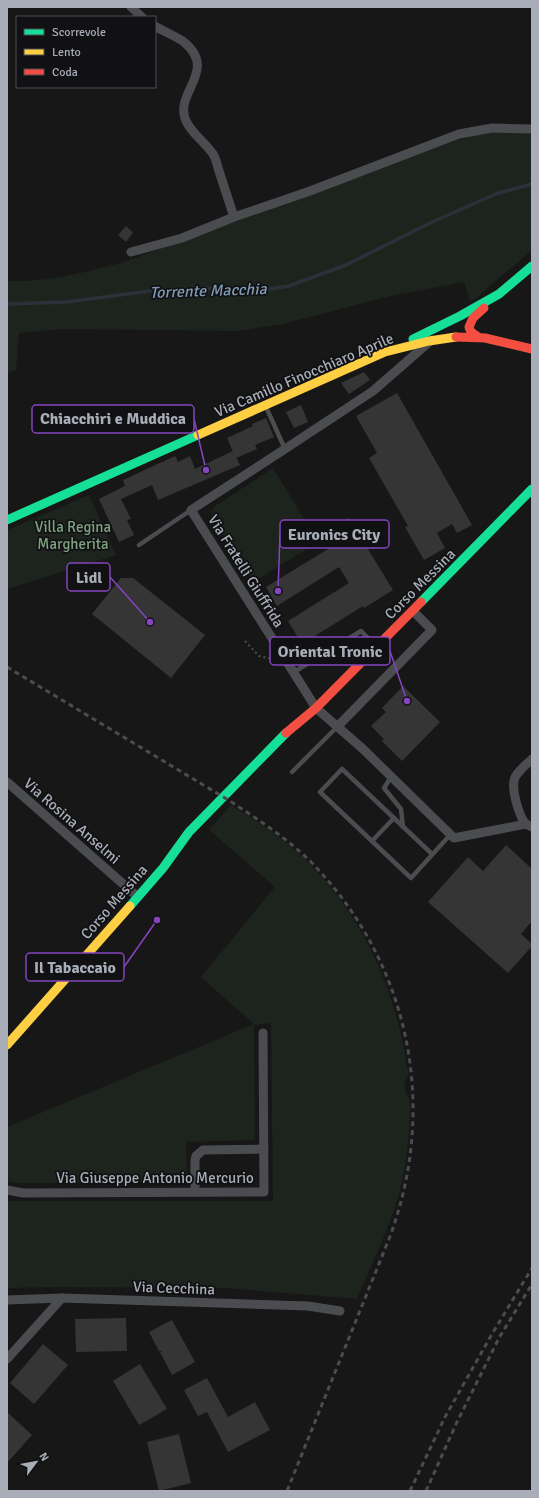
<svg xmlns="http://www.w3.org/2000/svg" width="539" height="1498" font-family="Signika,sans-serif">
<style>
.green{fill:#1d241e}
.lines{fill:none;stroke-linecap:round;stroke-linejoin:round}
.stream{stroke:#2a3239;stroke-width:3.5}
.building{fill:#353536}
.path{stroke:#4d4e52;stroke-width:2;stroke-dasharray:2 3;stroke-linecap:butt}
.lane{stroke:#4b4c50;stroke-width:4.5}
.street{stroke:#4b4c50;stroke-width:9}
.fast{stroke:#16e098;stroke-width:9}
.slow{stroke:#ffcf43;stroke-width:9}
.jam{stroke:#f24e42;stroke-width:9}
.rail{stroke:#4b4c4f;stroke-width:3;stroke-dasharray:5 4;stroke-linecap:butt}
.labels{text-anchor:middle;stroke-width:3.5;stroke-linejoin:round;paint-order:stroke}
.street-label{font-size:15px;fill:#a8adb8;stroke:#111113}
.park-label{font-size:15px;fill:#7fa381;stroke:#111113}
.water-label{font-size:16px;font-style:italic;fill:#7f9bb3;stroke:#111113}
.leader{fill:none;stroke:#8446be;stroke-width:1.5}
.callout-dot{fill:#8446be;stroke:#111113;stroke-width:1.5}
.callout{fill:#111113;stroke:#8446be;stroke-width:1.5}
.callout-label{font-size:16px;text-anchor:middle;font-weight:bold;fill:#a8adb8}
</style>
<rect width="100%" height="100%" fill="#171717"/>
<g class="green">
<path d="M504 131 532 134V250L476 298 470 302 464 282 390 296 283 324 239 331 63 329 19 333 16 370 7 373V281C46 283 84 272 121 263L474 134Z"/>
<path d="M273 468 318 542 253 582 247 573C248 568 244 563 240 561L212 516 211 512 215 506Z"/>
<polygon points="89,495 116,555 7,589 7,530"/>
<path d="M231 805C249 816 267 827 284 841 339 884 378 949 396 1016 401 1031 404 1047 406 1063 407 1066 409 1071 408 1075 408 1078 405 1080 405 1083 403 1090 409 1096 410 1103 410 1127 408 1149 404 1172 396 1217 374 1258 357 1299L225 1288 57 1287 7 1288V1201H273L271 1023 254 1025 255 1140 186 1142 187 1182 17 1183 7 1181V1127L254 1024 201 977 275 887 209 830Z"/>
</g>
<g class="lines">
<polyline class="stream" points="7,304 67,302 157,290 205,288 248,292 289,286 346,265 430,223 498,193 532,184"/>
</g>
<g class="building">
<polygon points="126,226 133,233 126,242 118,235"/>
<polygon points="364,372 370,380 349,394 341,383"/>
<polygon points="397,393 472,525 457,533 452,524 437,533 445,548 424,560 405,527 408,526 369,458 377,453 356,416"/>
<polygon points="301,405 308,422 294,428 286,412"/>
<polygon points="266,418 274,437 255,445 257,449 236,458 227,438 253,426 252,424"/>
<polygon points="233,451 240,465 158,500 152,485 121,499 131,519 127,520 134,535 119,542 99,499 125,486 123,480 175,456 178,462 190,456 195,469"/>
<polygon points="349,518 393,590 364,608 363,606 302,644 288,621 349,583 339,567 277,606 266,587 328,549 320,536"/>
<polygon points="121,578 133,578 205,635 171,678 92,614"/>
<polygon points="403,686 440,722 402,761 382,741 384,739 371,726 386,712 382,708"/>
<polygon points="506,845 532,869 532,921 521,934 532,944 532,946 508,973 428,902 468,857 483,871"/>
<polygon points="126,1318 127,1351 76,1352 75,1319"/>
<polygon points="172,1320 195,1362 172,1375 160,1352 163,1351 159,1351 149,1332"/>
<polygon points="43,1344 68,1365 34,1404 10,1383"/>
<polygon points="140,1364 167,1409 139,1425 113,1381"/>
<polygon points="207,1378 228,1417 255,1402 270,1430 228,1452 207,1412 198,1416 184,1390"/>
<polygon points="7,1412 32,1435 7,1463"/>
<polygon points="179,1434 191,1483 159,1491 147,1442"/>
</g>
<g class="lines">
<polyline class="path" points="245,641 259,656 272,659"/>
<g class="lane">
<polyline points="266,407 285,449"/>
<polyline points="139,545 191,510"/>
<polyline points="294,672 361,631 376,646"/>
<polyline points="292,772 338,726"/>
<polyline points="391,777 384,788 401,809 403,827"/>
<polyline points="372,841 394,818"/>
<polyline points="432,854 342,769 320,792 411,878 450,835"/>
</g>
<g class="street">
<polyline points="131,7 142,17"/>
<path d="M155 26C164 32 176 36 184 42 219 71 173 93 186 121 192 134 205 142 213 154 216 158 217 165 219 171 224 186 229 202 234 217"/>
<polyline points="131,252 182,238 234,217 310,191 459,134 492,128 532,129"/>
<polyline points="428,343 373,391 285,449 191,510 316,708 363,749 454,838 526,824"/>
<polyline points="338,726 432,630 413,611"/>
<path d="M532 759C526 765 515 773 514 781 512 791 519 817 526 824 528 825 530 826 532 827"/>
<polyline points="7,782 138,897"/>
<polyline points="7,1190 23,1193 264,1192 263,1033"/>
<polyline points="195,1192 195,1161 196,1156 203,1150 264,1149"/>
<polyline points="7,1300 62,1298 308,1306 340,1311"/>
<polyline points="7,1359 62,1298"/>
</g>
<g class="fast">
<polyline points="413,339 460,316 499,294 532,266"/>
<polyline points="7,520 198,435"/>
<polyline points="421,602 532,489"/>
<polyline points="130,906 163,868 189,832 286,733"/>
</g>
<g class="slow">
<polyline points="198,435 385,352 429,341 456,337"/>
<polyline points="7,1045 130,906"/>
</g>
<g class="jam">
<polyline points="456,337 485,338 532,349"/>
<polyline points="478,337 471,332 469,327 473,318 484,308"/>
<polyline points="286,733 316,708 421,602"/>
</g>
<g class="rail">
<path d="M7 667 230 801C259 820 288 839 312 863 410 964 439 1107 389 1239L287 1491"/>
<polyline points="410,1491 445,1417 492,1334 532,1268"/>
<polyline points="426,1491 457,1422 499,1338 532,1284"/>
</g>
</g>
<g class="labels">
<g class="street-label">
<text transform="translate(304 375) rotate(-23)" y="5">Via Camillo Finocchiaro Aprile</text>
<text transform="translate(246 571) rotate(58)" y="5">Via Fratelli Giuffrida</text>
<text transform="translate(420 584) rotate(-45)" y="5">Corso Messina</text>
<text transform="translate(72 821) rotate(41)" y="5">Via Rosina Anselmi</text>
<text transform="translate(114 902) rotate(-49)" y="5">Corso Messina</text>
<text x="155" y="1183">Via Giuseppe Antonio Mercurio</text>
<text transform="translate(174 1288) rotate(2)" y="5">Via Cecchina</text>
</g>
<g class="park-label">
<text x="73" y="532">Villa Regina<tspan x="73" dy="17">Margherita</tspan></text>
</g>
<g class="water-label">
<text transform="translate(208 290) rotate(-2)" y="6">Torrente Macchia</text>
</g>
</g>
<path class="leader" d="M206 470L194 419M278 591L280 534M150 622L110 577M407 701L390 651M157 920L124 967"/>
<g class="callout-dot">
<circle cx="206" cy="470" r="4"/>
<circle cx="278" cy="591" r="4"/>
<circle cx="150" cy="622" r="4"/>
<circle cx="407" cy="701" r="4"/>
<circle cx="157" cy="920" r="4"/>
</g>
<g class="callout">
<rect x="32" y="405" width="162" height="28" rx="4"/>
<rect x="280" y="520" width="109" height="28" rx="4"/>
<rect x="67" y="563" width="43" height="28" rx="4"/>
<rect x="270" y="637" width="120" height="28" rx="4"/>
<rect x="26" y="953" width="98" height="28" rx="4"/>
</g>
<g class="callout-label">
<text x="113" y="424">Chiacchiri e Muddica</text>
<text x="334" y="540">Euronics City</text>
<text x="89" y="583">Lidl</text>
<text x="330" y="657">Oriental Tronic</text>
<text x="75" y="973">Il Tabaccaio</text>
</g>
<rect width="539" height="1498" fill="none" stroke="#a8adb8" stroke-width="16"/>
<rect x="16" y="16" width="140" height="72" fill="#111113" stroke="#4d4f55"/>
<rect x="24" y="29" width="20" height="6" fill="#16e098" stroke="#4d4f55"/>
<text x="52" y="36" font-size="12" fill="#a8adb8">Scorrevole</text>
<rect x="24" y="49" width="20" height="6" fill="#ffcf43" stroke="#4d4f55"/>
<text x="52" y="56" font-size="12" fill="#a8adb8">Lento</text>
<rect x="24" y="69" width="20" height="6" fill="#f24e42" stroke="#4d4f55"/>
<text x="52" y="76" font-size="12" fill="#a8adb8">Coda</text>
<g transform="translate(36 1462) rotate(58)" stroke="#111113" stroke-width="3" paint-order="stroke">
<path d="M0-3L7 15L0 10L-7 15Z" fill="#a8adb8"/>
<text y="-6" font-size="11" font-weight="bold" text-anchor="middle" fill="#a8adb8">N</text>
</g>
</svg>
